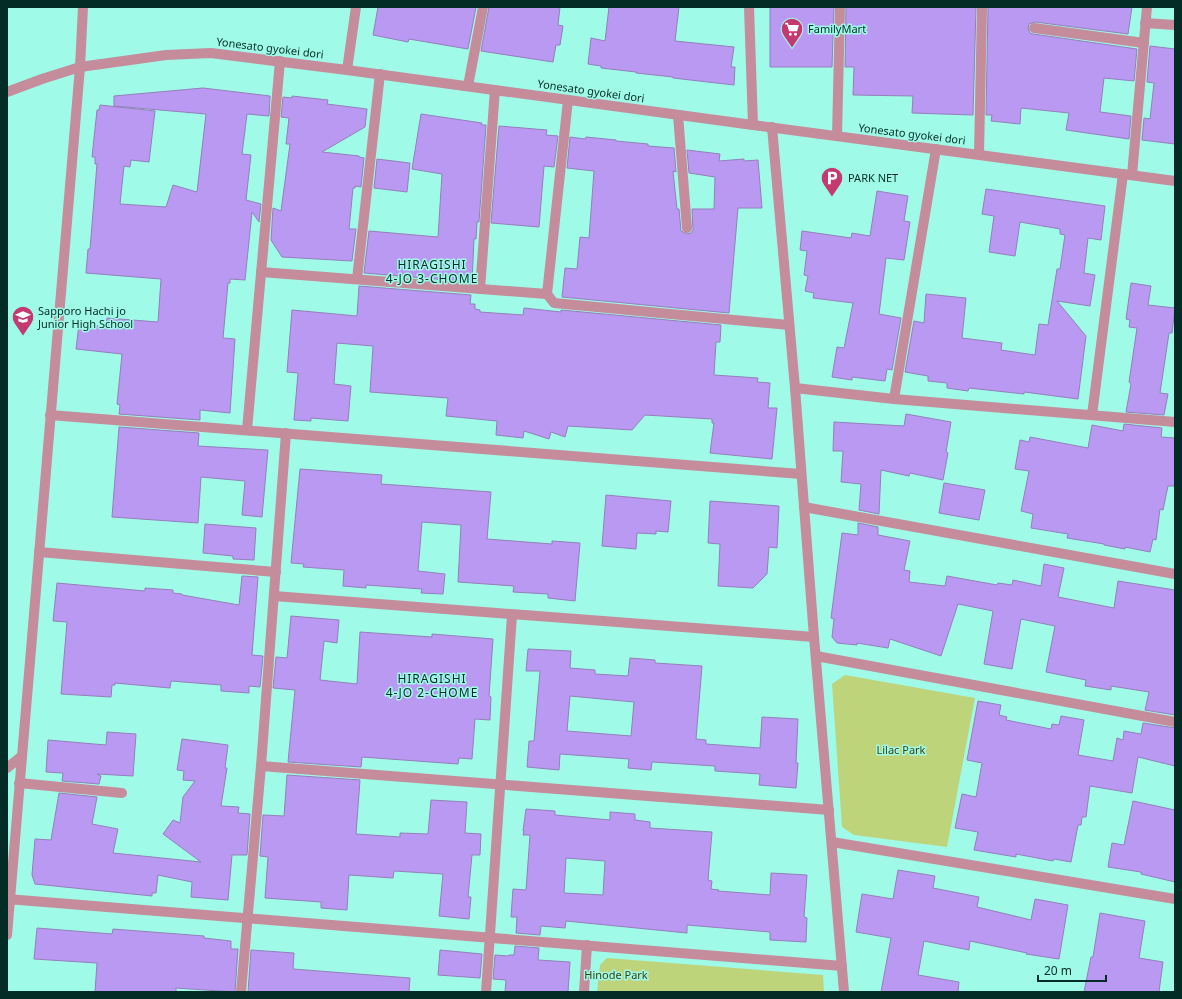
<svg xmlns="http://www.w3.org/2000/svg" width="1182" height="999" font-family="'Noto Sans',sans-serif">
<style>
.green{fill:#bed47b}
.building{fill:#ba99f2;stroke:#947fba;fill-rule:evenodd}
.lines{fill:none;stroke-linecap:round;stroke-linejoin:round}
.minor{stroke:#c58c9c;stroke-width:10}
.labels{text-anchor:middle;stroke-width:3;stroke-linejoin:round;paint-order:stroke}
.poi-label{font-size:11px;fill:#032c26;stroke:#a0fae8;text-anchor:start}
.street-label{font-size:11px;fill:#032c26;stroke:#a0fae8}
.park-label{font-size:11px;fill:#364009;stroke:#a0fae8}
.neighbourhood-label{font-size:12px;letter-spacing:1px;fill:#032c26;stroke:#a0fae8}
</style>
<rect width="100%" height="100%" fill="#a0fae8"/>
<g class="green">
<polygon points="845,675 975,698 947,847 854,835 842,827 832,684"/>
<polygon points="607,958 823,975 824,992 597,992 600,965"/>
</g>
<g class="building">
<polygon points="378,7 476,7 468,49 409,39 408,42 373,35"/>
<polygon points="489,7 560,7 558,25 563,26 560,45 556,45 553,62 481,51"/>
<polygon points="609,7 679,7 675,41 734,47 731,67 735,67 734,85 673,78 673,77 636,73 636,72 601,68 601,66 588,64 591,38 605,41"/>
<polygon points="770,7 834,7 832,67 770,67"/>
<polygon points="846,7 976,7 973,115 912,113 913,96 853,95 854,67 845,67"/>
<polygon points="988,7 1132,7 1128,34 1035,22 1029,24 1028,28 1030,33 1033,34 1137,49 1134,81 1104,78 1100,112 1131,116 1129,139 1066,130 1069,113 1021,108 1020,124 991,121 992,115 986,115"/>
<polygon points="1150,46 1175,49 1175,144 1142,140 1144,118 1150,119 1154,83 1147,82"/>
<polygon points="203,88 270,96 269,116 247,114 242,154 251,155 246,200 261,204 259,222 252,212 245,280 230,279 230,283 228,283 223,338 235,339 230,413 200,410 200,420 119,414 120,405 117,404 122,354 76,349 79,324 106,327 107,318 158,322 161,279 86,273 88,249 90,249 97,164 95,164 95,157 92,157 97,110 99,110 100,105 155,111 149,162 131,160 130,167 124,166 120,204 166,207 173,185 197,192 206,114 114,106 114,96"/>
<polygon points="292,96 328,100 327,104 367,109 365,127 322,152 359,156 359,157 364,158 361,187 355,186 355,188 353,188 349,229 356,229 352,261 282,257 271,240 273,208 281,211 290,144 286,144 289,118 281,117 283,97 292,98"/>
<polygon points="421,114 482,123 481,125 486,125 479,222 477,222 476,239 474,239 472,282 364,273 369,231 438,237 442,174 412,169"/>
<polygon points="499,126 547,130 546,135 558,136 554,167 544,166 539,227 491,223"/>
<polygon points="570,137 585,139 586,137 616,140 616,141 648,144 648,146 674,148 676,172 673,171 677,209 679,209 681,231 687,234 691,233 693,230 692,209 714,209 715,177 689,173 687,150 720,154 719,161 744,159 744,161 758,160 762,208 738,208 729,313 562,297 565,268 577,269 580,237 589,238 594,171 567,168"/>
<polygon points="377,159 410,163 407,192 374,188"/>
<polygon points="986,189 1105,206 1101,240 1088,238 1084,273 1095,275 1090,306 1057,301 1086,336 1078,399 1024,392 1024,394 969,388 968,391 947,388 947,383 928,381 928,376 905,372 914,321 924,323 926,294 966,298 962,338 1002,343 1001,350 1035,355 1039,324 1048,325 1057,269 1060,269 1065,235 1060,234 1060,229 1020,222 1015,256 989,252 994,216 982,214"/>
<polygon points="877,191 908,196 904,221 910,222 904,260 886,258 879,314 901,318 892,370 887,369 885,381 852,377 852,380 832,377 837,347 844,348 853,303 813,298 814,293 805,291 808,276 804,275 807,251 800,250 802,231 851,238 852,233 870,236"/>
<polygon points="1131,283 1151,286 1148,305 1175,308 1172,333 1169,333 1160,393 1168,394 1164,415 1126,412 1131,384 1129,382 1137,328 1129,327 1130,320 1126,319"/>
<polygon points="359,286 471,295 470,304 475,304 475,309 480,310 480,312 523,315 524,308 561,312 561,310 721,325 720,342 716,342 714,375 758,378 757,382 770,383 768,408 777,408 772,459 710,453 714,423 712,423 712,419 645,415 632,430 568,426 565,437 551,432 549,439 524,431 523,438 496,435 497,421 446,416 448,398 370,392 373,346 337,343 334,384 351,386 348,421 311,418 311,421 294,420 298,373 287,372 292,310 357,316"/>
<polygon points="906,414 951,422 946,452 948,453 943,480 910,473 909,476 881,470 879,514 859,510 861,484 841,482 843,451 833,451 834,422 904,426"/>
<polygon points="1124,424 1162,428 1161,437 1175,438 1175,486 1168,486 1163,510 1160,509 1156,540 1153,539 1150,552 1125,547 1125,549 1104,545 1104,544 1067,538 1068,534 1031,528 1033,514 1021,511 1029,471 1015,469 1020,440 1029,442 1030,437 1088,448 1092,425 1123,431"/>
<polygon points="119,427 199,433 198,446 268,450 262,517 242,515 245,481 201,477 198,523 112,517"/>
<polygon points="300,469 382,475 381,484 491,492 487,539 552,544 552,541 580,543 575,601 548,598 548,594 513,592 514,586 458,582 461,525 422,522 418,571 445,574 443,594 421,593 422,589 366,585 366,588 343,586 344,570 303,567 304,564 291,563"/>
<polygon points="944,483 985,490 979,520 939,513"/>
<polygon points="606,495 671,501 668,532 656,531 656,534 637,533 636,549 602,546"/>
<polygon points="710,501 779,506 777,548 769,547 767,574 753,588 718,586 720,544 708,543"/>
<polygon points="858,523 878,527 878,535 910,541 904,570 910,571 909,582 945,586 947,576 997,585 998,583 1012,585 1013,580 1041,586 1044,564 1064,568 1058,597 1114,608 1118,581 1175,590 1175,715 1145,710 1149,692 1111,686 1111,690 1085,686 1086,680 1046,672 1055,626 1021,619 1012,669 984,664 993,611 958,604 941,656 890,639 888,648 857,643 857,645 837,643 832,637 834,619 831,618 842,533 858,535"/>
<polygon points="205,524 256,528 254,560 233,559 233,556 203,553"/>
<polygon points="242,576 258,577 252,655 263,656 260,687 249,686 249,693 221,691 221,685 171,681 170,688 115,683 115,685 112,685 111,697 61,694 67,622 53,621 57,583 145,591 145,588 173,590 173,593 182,594 182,595 239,605"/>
<polygon points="291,616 339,620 337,643 324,641 320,680 357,684 360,632 432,637 432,634 493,639 489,696 491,697 490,720 475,719 472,759 459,758 458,764 362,757 361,767 288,762 295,690 273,688 276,657 287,658"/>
<path d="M528 649 571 651 570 668 595 670V674L628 676 630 658 655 660V663L702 666 696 739 706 740V744L760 748 762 717 798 719 796 763H798L796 788 759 785 760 774 715 771V766L652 762 651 770 628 768 629 759 560 754 559 770 527 767 529 741H534L540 671H526ZM570 696 634 702 631 736 567 731Z"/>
<polygon points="978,701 1001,705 999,715 1007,717 1006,720 1051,729 1052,724 1059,725 1061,716 1084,720 1078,755 1113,761 1117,738 1123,740 1124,731 1141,734 1143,723 1175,728 1175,766 1138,757 1132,793 1090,786 1086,817 1082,817 1081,825 1078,825 1071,862 1054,859 1053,861 1016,854 1016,857 974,850 978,832 955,828 962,794 976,797 982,763 967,760"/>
<polygon points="107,732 136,734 133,776 97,774 101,776 99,784 62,781 63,773 46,772 48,740 106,745"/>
<polygon points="182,739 228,745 225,768 227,768 221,806 239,807 238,813 250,814 247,855 232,855 228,900 191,897 192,882 158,875 156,893 152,893 152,896 35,884 32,875 35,839 51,840 59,793 97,797 92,824 118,829 113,853 201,862 163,834 173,820 180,823 183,797 195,781 183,780 184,771 177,770"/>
<polygon points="287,775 360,780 356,834 400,837 400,833 428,834 431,800 467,802 465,833 481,834 480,855 472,855 468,897 471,897 469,919 439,916 443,874 394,871 393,878 349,875 347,910 321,908 321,902 265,898 268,857 260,856 263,815 284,816"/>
<polygon points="1133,801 1175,810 1175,882 1141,874 1141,872 1108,867 1112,843 1124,845"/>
<path d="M526 809 555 811V815L610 820V812L635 814V820L650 822V828L712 832 708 880 712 881 711 889 719 890 718 891 770 895 771 873 807 875 804 917 807 918 806 942 770 940V932L687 925V933L566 921 565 928 541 926 540 935 516 933 517 917H511L513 889 526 890 530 835H523L524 831H523ZM566 858 605 861 603 895 564 893Z"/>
<polygon points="898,870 935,876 933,888 979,897 977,907 1031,920 1035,899 1068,905 1059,959 1026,954 1027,953 970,941 969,950 924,941 918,975 959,982 958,992 881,992 891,938 856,932 862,894 893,899"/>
<polygon points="1100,913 1145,921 1139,958 1163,962 1159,992 1084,992 1091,957 1093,957"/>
<polygon points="37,928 112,934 113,929 204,936 204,938 231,941 231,949 238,949 235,992 176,988 176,992 95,992 97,963 34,959"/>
<polygon points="515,946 539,948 538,960 570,962 568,992 505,992 506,980 493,979 495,955 509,956 509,955 514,955"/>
<polygon points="251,950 294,953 293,969 410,978 409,992 248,992"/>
<polygon points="440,950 482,954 480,978 438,975"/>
</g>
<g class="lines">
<g class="minor">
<polyline points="749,7 753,125"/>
<polyline points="1145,23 1175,25"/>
<polyline points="1034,28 1144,43"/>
<polyline points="347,70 356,7"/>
<polyline points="468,86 483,7"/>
<polyline points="7,92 42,79 80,67 166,55 211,53 347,70 753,125 1175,181"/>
<polyline points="678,115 687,228"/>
<polyline points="772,127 795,388 814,637 844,992"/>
<polyline points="837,136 840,7"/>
<polyline points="979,154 982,7"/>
<polyline points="1132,175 1147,7"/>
<polyline points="261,272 547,294 568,100"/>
<polyline points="357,279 380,74"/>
<polyline points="480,289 495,90"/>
<polyline points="547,294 554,303 789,325"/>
<polyline points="795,388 894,399 1175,422"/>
<polyline points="894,399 936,149"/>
<polyline points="50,415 801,474"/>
<polyline points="1092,415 1123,174"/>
<polyline points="247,430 280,61"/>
<polyline points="804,507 1175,574"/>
<polyline points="39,552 276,572"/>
<polyline points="274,596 814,637"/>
<polyline points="816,656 1175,722"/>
<polyline points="261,766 829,810"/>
<polyline points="7,768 22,756"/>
<polyline points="19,783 122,793"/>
<polyline points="832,842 1175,899"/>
<polyline points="7,899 842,966"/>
<polyline points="7,935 80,67 83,7"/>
<polyline points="241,992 261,766 286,433"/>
<polyline points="486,992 512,615"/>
<polyline points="584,992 587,945"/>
</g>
</g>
<defs>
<g id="supermarket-pin" transform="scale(1.15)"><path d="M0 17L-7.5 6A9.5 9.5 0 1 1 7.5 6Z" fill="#c33970" stroke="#a0fae8"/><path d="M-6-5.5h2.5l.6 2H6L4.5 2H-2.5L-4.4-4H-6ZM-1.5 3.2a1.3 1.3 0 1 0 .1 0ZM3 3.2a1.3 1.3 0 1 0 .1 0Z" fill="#fff"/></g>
<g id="parking-pin" transform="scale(1.15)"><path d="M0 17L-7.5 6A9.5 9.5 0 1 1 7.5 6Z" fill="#c33970" stroke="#a0fae8"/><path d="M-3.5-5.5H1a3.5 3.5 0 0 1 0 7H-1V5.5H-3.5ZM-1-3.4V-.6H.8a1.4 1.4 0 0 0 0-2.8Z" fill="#fff"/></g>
<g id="school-pin" transform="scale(1.15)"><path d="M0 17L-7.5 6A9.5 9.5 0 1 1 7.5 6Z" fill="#c33970" stroke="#a0fae8"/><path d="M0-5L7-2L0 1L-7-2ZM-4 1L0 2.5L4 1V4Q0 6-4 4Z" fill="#fff"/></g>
</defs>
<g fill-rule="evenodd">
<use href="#supermarket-pin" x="792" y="29"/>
<use href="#parking-pin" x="832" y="178"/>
<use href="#school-pin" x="23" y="317"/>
</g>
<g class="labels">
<g class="poi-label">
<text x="808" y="33">FamilyMart</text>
<text x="848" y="182">PARK NET</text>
<text x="38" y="315">Sapporo Hachi jo<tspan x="38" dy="13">Junior High School</tspan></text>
</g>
<g class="street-label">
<text transform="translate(270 48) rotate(7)" y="4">Yonesato gyokei dori</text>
<text transform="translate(591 91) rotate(8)" y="4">Yonesato gyokei dori</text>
<text transform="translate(912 134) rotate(7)" y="4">Yonesato gyokei dori</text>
</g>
<g class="park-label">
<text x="901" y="754">Lilac Park</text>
<text x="616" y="979">Hinode Park</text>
</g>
<g class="neighbourhood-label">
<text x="432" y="269">HIRAGISHI<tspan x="432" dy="14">4-JO 3-CHOME</tspan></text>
<text x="432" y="683">HIRAGISHI<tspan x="432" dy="14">4-JO 2-CHOME</tspan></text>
</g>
</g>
<rect width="1182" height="999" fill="none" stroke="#032c26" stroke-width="16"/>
<path d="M1038 975v6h68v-6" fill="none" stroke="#032c26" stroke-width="2"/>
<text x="1044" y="975" font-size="12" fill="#032c26" stroke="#a0fae8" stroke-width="3" paint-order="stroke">20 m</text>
</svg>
